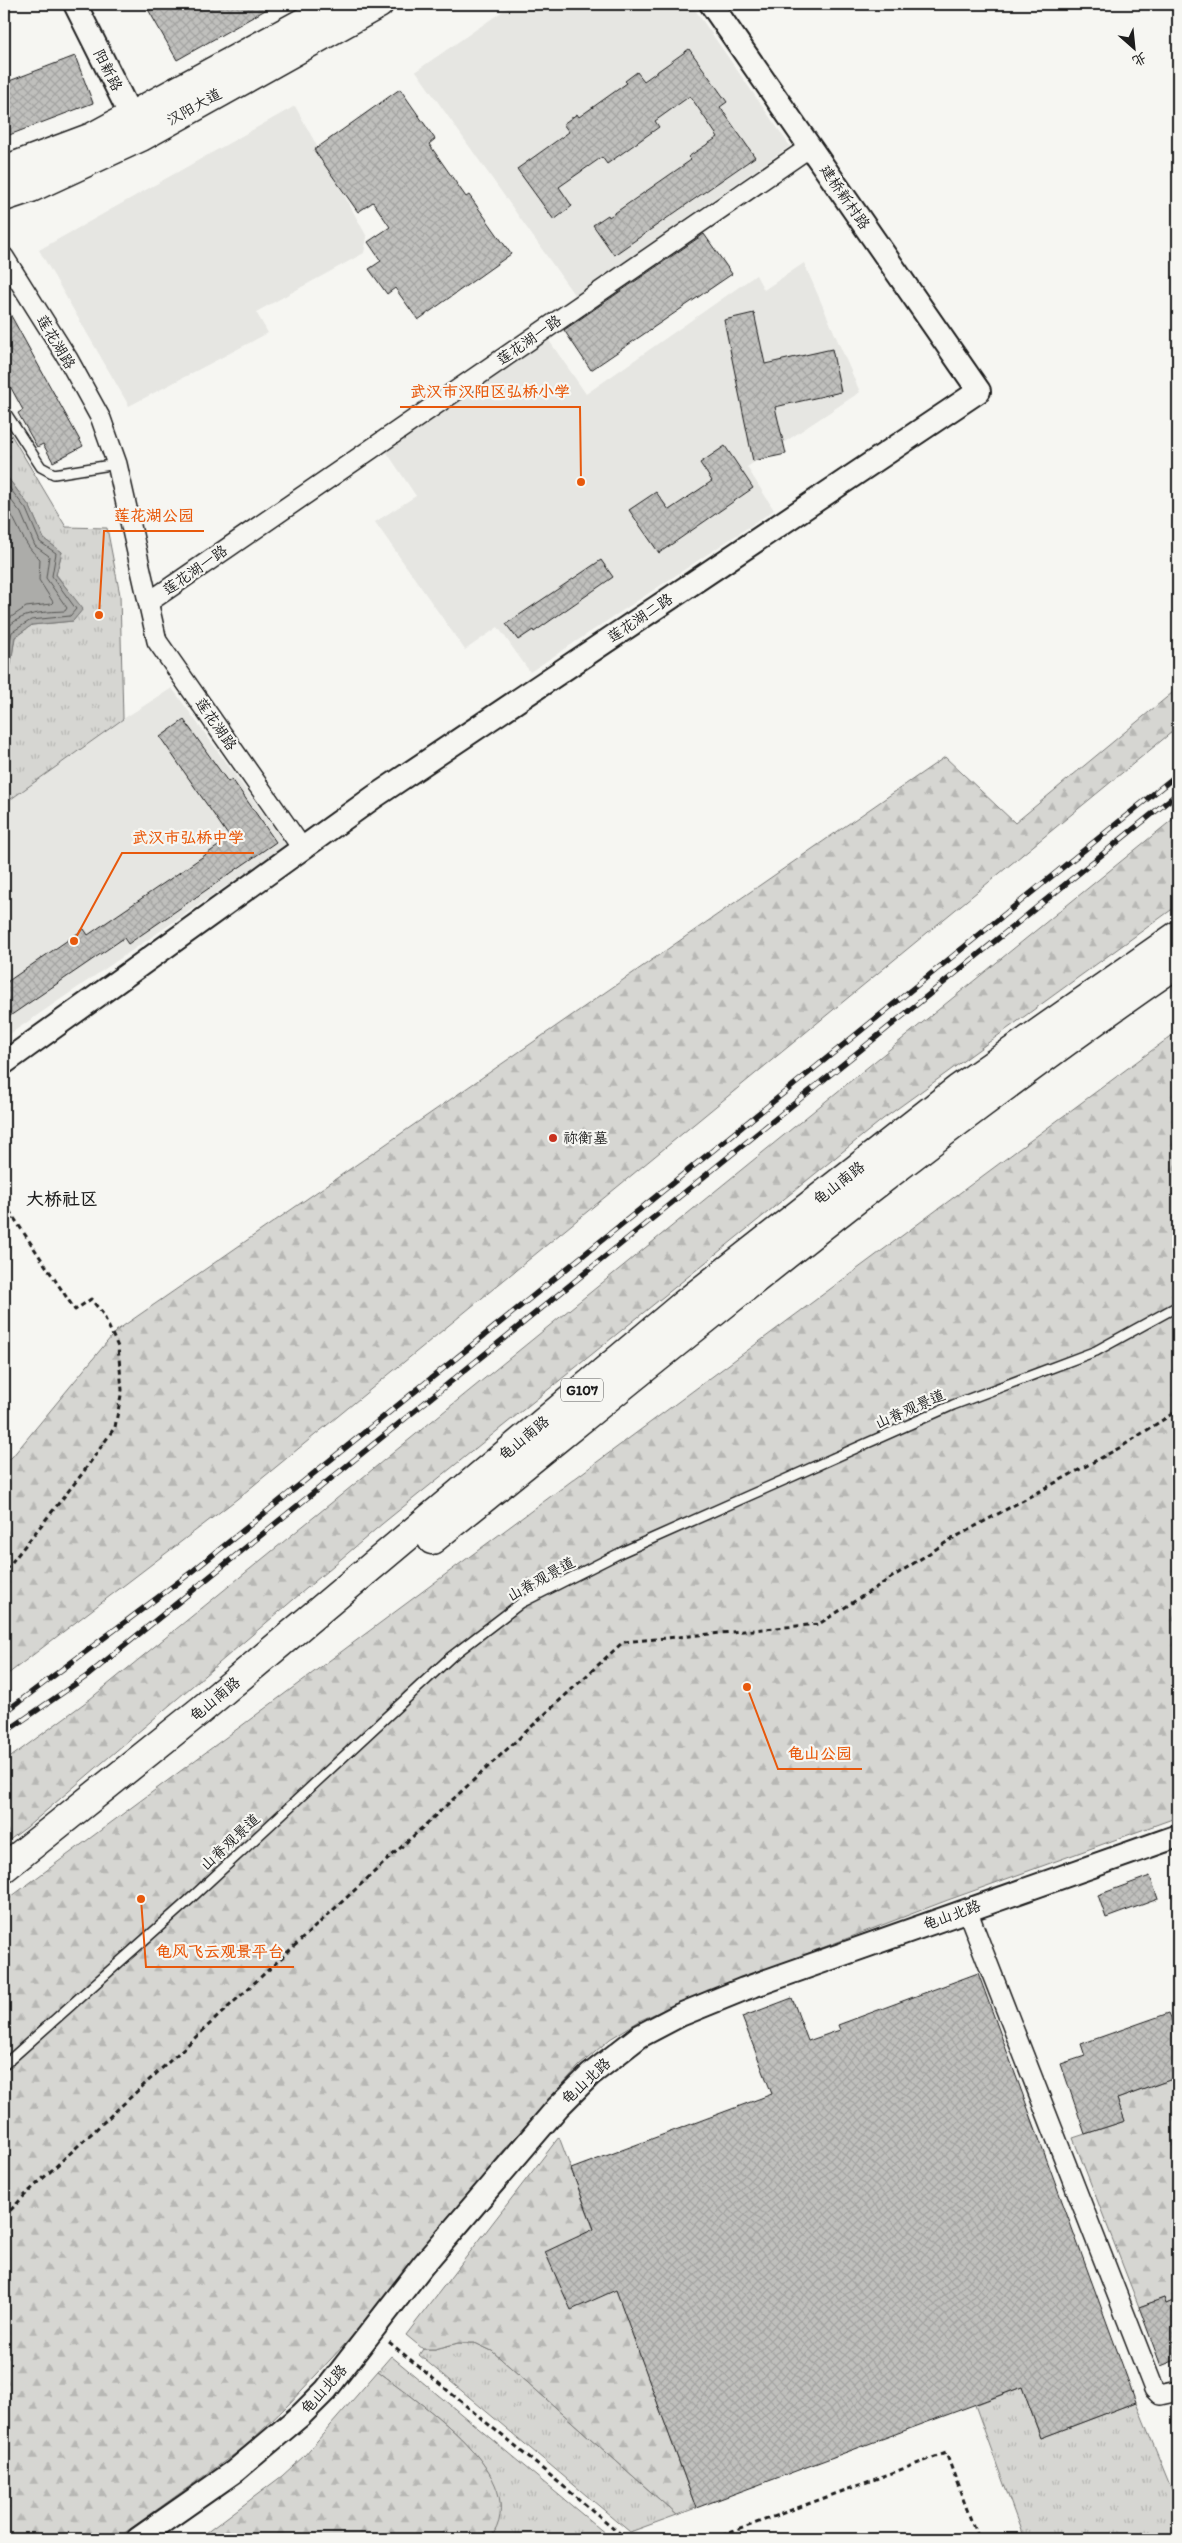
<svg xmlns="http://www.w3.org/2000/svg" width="1182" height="2543" font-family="Itim,'LXGW WenKai TC',sans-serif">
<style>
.built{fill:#e6e6e2}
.grass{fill:url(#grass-tufts);stroke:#797977}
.forest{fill:url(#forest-firs);stroke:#797977}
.water{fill:#acaca9;stroke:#727271}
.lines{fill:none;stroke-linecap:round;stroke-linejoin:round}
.shore{stroke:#565654;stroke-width:1}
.building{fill:url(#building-cross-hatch);stroke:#1c1c1c}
.service-casing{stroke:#1c1c1c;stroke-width:12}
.minor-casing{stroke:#1c1c1c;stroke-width:22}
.tertiary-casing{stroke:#1c1c1c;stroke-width:26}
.primary-casing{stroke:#1c1c1c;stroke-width:31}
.trunk-casing{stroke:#1c1c1c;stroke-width:31}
.path{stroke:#1c1c1c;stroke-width:3;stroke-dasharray:5 4;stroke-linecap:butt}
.service{stroke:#f6f6f2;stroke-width:9}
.minor{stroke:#f6f6f2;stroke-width:19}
.tertiary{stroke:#f6f6f2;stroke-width:22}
.primary{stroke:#f6f6f2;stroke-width:28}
.trunk{stroke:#f6f6f2;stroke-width:28}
.rail-casing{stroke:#1c1c1c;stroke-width:5.5}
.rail{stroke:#f6f6f2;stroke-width:4;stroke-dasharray:11;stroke-linecap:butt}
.poi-dot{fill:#c8321e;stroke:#f6f6f2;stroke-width:2}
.labels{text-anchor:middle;stroke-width:4.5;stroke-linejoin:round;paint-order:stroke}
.shield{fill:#f6f6f2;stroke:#5d5d5c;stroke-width:1}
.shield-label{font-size:14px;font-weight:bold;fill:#1c1c1c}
.street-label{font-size:15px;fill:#1c1c1c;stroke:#f6f6f2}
.poi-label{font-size:15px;fill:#1c1c1c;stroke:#f6f6f2;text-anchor:start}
.quarter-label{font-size:18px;font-weight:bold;fill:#1c1c1c;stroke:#f6f6f2}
.leader{fill:none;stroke:#e8590c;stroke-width:2}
.callout-dot{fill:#e8590c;stroke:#f6f6f2;stroke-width:2}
.callout-label{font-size:16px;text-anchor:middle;font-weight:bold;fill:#e8590c;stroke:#f6f6f2;stroke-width:4.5;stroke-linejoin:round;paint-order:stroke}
</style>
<defs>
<pattern id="grass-tufts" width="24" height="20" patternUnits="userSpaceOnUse" patternTransform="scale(1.25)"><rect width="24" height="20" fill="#d6d6d2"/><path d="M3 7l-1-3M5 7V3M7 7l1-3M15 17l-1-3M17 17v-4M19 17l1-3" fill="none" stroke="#b7b7b4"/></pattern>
<pattern id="forest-firs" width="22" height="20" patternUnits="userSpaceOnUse" patternTransform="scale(1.25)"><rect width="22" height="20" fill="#d6d6d2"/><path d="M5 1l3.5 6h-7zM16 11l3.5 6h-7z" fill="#b7b7b4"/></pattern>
<pattern id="building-cross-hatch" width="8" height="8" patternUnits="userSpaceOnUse" patternTransform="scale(1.25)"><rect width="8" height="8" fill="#c0c0bd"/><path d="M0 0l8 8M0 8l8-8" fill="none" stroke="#a4a4a2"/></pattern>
</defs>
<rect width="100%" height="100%" fill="#f6f6f2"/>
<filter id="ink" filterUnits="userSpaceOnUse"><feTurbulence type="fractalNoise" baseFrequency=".02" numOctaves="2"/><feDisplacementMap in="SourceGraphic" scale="10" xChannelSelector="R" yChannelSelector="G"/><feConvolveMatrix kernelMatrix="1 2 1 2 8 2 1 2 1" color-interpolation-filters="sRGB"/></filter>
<g filter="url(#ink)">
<g class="built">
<polygon points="513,4 691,4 790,146 575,296 416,71"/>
<polygon points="295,106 367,237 364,253 256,312 268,333 129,406 39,250"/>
<polygon points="804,263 860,392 747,467 774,510 530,672 498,627 465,650 375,522 416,496 386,451 548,339 586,394 756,275 764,290"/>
<polygon points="172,688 286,845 4,1038 4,804 123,719"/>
</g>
<g class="grass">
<polygon points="4,423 66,527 107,528 120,595 123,719 4,804 4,674 10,669 15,637 32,625 73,621 82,609 56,574 62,552 44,539 30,507 4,473"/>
<polygon points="458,2343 475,2343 492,2351 677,2515 630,2532 419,2355 423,2349 435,2349"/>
<path d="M391 2356 612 2539H490C496 2531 497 2525 498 2514 504 2456 419 2404 378 2371Z"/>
<polygon points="1022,2387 1041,2438 1136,2402 1178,2505 1178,2539 1024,2539 975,2405"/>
</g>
<g class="forest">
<polygon points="1178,688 1178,727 237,1499 4,1677 4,1463 12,1457 116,1331 945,757 1015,823"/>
<polygon points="1178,815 1178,905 883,1119 382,1524 27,1827 4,1844 4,1762 90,1699"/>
<polygon points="1178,1031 1178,1817 948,1900 685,2000 641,2020 610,2039 579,2066 508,2145 358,2330 288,2405 246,2446 116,2539 4,2539 4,1902"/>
<polygon points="1178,2077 1178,2299 1166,2304 1164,2298 1139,2307 1073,2138 1125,2121 1117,2099"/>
<polygon points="1030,2114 1036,2130 615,2286 696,2508 677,2515 492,2351 475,2343 458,2343 435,2349 423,2349 406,2335 559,2137 609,2270"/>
<path d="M378 2371C418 2403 536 2477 490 2539H198L282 2476 304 2456Z"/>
</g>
<polygon class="water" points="4,473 30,507 44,539 62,552 56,575 83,609 73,621 32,625 15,637 10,669 4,674"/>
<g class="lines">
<g class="shore">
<polyline points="4,481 26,509 40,542 56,553 52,576 76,609 70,616 31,620 12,632 4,668"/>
<path d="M4 491 21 513 35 546 49 556 46 578 67 608 65 611C45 612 12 612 4 635"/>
<path d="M4 503C18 521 22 545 40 559L39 580 53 602 51 604 26 607 4 622"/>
</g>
</g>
<g class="building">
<polygon points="145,4 276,4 177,60"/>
<polygon points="689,49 727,102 720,107 755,157 614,255 593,225 608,215 609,217 691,160 688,157 718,137 690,96 655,121 659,127 607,164 602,157 559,187 572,206 554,220 517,169 569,132 563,124 577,114 579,117 627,83 625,81 637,72 644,81"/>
<polygon points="75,56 93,103 4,137 4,83"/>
<polygon points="400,89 435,139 429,144 466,197 469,195 511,254 418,320 395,288 387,294 369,269 381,261 368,242 390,227 373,202 358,212 314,150"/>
<polygon points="704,234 732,274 591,370 564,330"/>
<polygon points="4,303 83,446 53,462 43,444 37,447 18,413 23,410 4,375"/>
<polygon points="754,313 765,364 832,349 841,392 775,407 786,454 753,461 724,320"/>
<polygon points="725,446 753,488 659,553 629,510 656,492 669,510 712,481 700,463"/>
<polygon points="601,560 613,577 534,632 533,630 518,640 506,624"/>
<polygon points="184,720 228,782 232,779 276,842 128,944 124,938 4,1020 4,984 84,929 88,935 230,838 160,737"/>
<polygon points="1150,1876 1158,1899 1106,1918 1098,1895"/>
<polygon points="978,1973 1136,2402 1041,2438 1022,2387 696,2508 616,2290 571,2310 545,2252 594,2229 571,2169 772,2094 742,2017 792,1998 808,2041 840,2030 838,2025"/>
<polygon points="1169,2013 1174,2025 1178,2024 1178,2077 1117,2099 1125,2121 1085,2134 1061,2064 1085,2056 1081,2044"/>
<polygon points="1164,2298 1166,2304 1178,2299 1178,2359 1161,2366 1139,2307"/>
</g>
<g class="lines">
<g class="service-casing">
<g id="service">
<polyline points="4,410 41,467 54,474 117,464"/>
<polyline points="4,2065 188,1901 452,1656 521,1603 622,1552 953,1405 1096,1351 1178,1306"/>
</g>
</g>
<g class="minor-casing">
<g id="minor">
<polyline points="4,257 68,359 101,419 117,464 157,641 302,848"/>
<polyline points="149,602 810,147"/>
<polyline points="967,1910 1154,2389 1160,2395 1178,2391"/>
</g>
</g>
<g class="tertiary-casing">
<g id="tertiary">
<polyline points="75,4 138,130"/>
<polyline points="4,1063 374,797 979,391 711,4"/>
<polyline points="138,2539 235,2471 301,2415 326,2390 423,2265 558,2107 590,2075 640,2036 680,2015 744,1989 1178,1836"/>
</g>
</g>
<g class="primary-casing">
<g id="primary">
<polyline points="4,170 92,137 337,4"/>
<polyline points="4,197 31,188 141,137 379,4"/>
</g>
</g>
<g class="trunk-casing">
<g id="trunk">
<path d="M432 1540C677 1343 918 1141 1178 963"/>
<polyline points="4,1868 201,1710 684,1304 958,1089 1178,935"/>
</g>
</g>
<g class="path">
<polyline points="4,1203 75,1310 91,1299 103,1314 118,1347 122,1390 115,1427 82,1474 4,1572"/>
<polyline points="4,2217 26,2194 623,1642 819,1624 950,1540 1121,1447 1178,1410"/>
<polyline points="389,2342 627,2539"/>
<polyline points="713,2539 946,2453 978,2539"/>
</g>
<use href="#service" class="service"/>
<use href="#minor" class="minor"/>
<use href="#tertiary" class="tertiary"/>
<use href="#primary" class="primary"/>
<use href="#trunk" class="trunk"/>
<g class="rail-casing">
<g id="rail">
<polyline points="4,1713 193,1571 1178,774"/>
<polyline points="4,1733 87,1676 1178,793"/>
</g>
</g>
<use href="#rail" class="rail"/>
</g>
</g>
<circle class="poi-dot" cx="553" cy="1138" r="5"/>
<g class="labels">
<rect class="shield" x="561" y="1378.5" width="42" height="23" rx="4"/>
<g class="shield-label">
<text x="582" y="1395">G107</text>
</g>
<g class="street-label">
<text transform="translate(108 70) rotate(63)" y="5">阳新路</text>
<text transform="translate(194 107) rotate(-29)" y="5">汉阳大道</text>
<text transform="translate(845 197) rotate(55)" y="5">建桥新村路</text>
<text transform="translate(529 340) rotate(-35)" y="5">莲花湖一路</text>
<text transform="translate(56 342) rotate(59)" y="5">莲花湖路</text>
<text transform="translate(195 570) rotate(-35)" y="5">莲花湖一路</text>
<text transform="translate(640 618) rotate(-34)" y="5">莲花湖二路</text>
<text transform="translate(216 724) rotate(55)" y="5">莲花湖路</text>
<text transform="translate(839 1183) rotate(-38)" y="5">龟山南路</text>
<text transform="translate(910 1409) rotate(-24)" y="5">山脊观景道</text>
<text transform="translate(524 1438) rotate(-40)" y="5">龟山南路</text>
<text transform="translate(541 1579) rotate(-29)" y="5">山脊观景道</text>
<text transform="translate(215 1699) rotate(-40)" y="5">龟山南路</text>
<text transform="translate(230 1842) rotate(-43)" y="5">山脊观景道</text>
<text transform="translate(952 1915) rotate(-20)" y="5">龟山北路</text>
<text transform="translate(586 2081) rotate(-43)" y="5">龟山北路</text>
<text transform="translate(324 2389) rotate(-48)" y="5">龟山北路</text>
</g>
<g class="poi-label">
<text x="563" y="1143">祢衡墓</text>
</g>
<g class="quarter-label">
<text x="62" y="1205">大桥社区</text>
</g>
</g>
<path class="leader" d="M581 482L580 407H400M99 615L104 531H204M74 941L122 853H254M747 1687L778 1769H862M141 1899L146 1967H294"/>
<g class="callout-dot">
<circle cx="581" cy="482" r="5"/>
<circle cx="99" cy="615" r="5"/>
<circle cx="74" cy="941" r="5"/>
<circle cx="747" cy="1687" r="5"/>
<circle cx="141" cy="1899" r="5"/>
</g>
<g class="callout-label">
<text x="490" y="397">武汉市汉阳区弘桥小学</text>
<text x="154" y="521">莲花湖公园</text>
<text x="188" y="843">武汉市弘桥中学</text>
<text x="820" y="1759">龟山公园</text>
<text x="220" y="1957">龟风飞云观景平台</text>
</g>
<rect width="1182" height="2543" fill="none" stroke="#f6f6f2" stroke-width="20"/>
<rect x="10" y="10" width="1162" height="2523" fill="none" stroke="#1c1c1c" stroke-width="2" filter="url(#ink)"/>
<g transform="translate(1134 48) rotate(153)" stroke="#f6f6f2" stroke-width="4" paint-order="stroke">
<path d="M0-4L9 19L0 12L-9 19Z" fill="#1c1c1c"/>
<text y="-8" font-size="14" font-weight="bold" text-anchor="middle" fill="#1c1c1c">北</text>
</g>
</svg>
